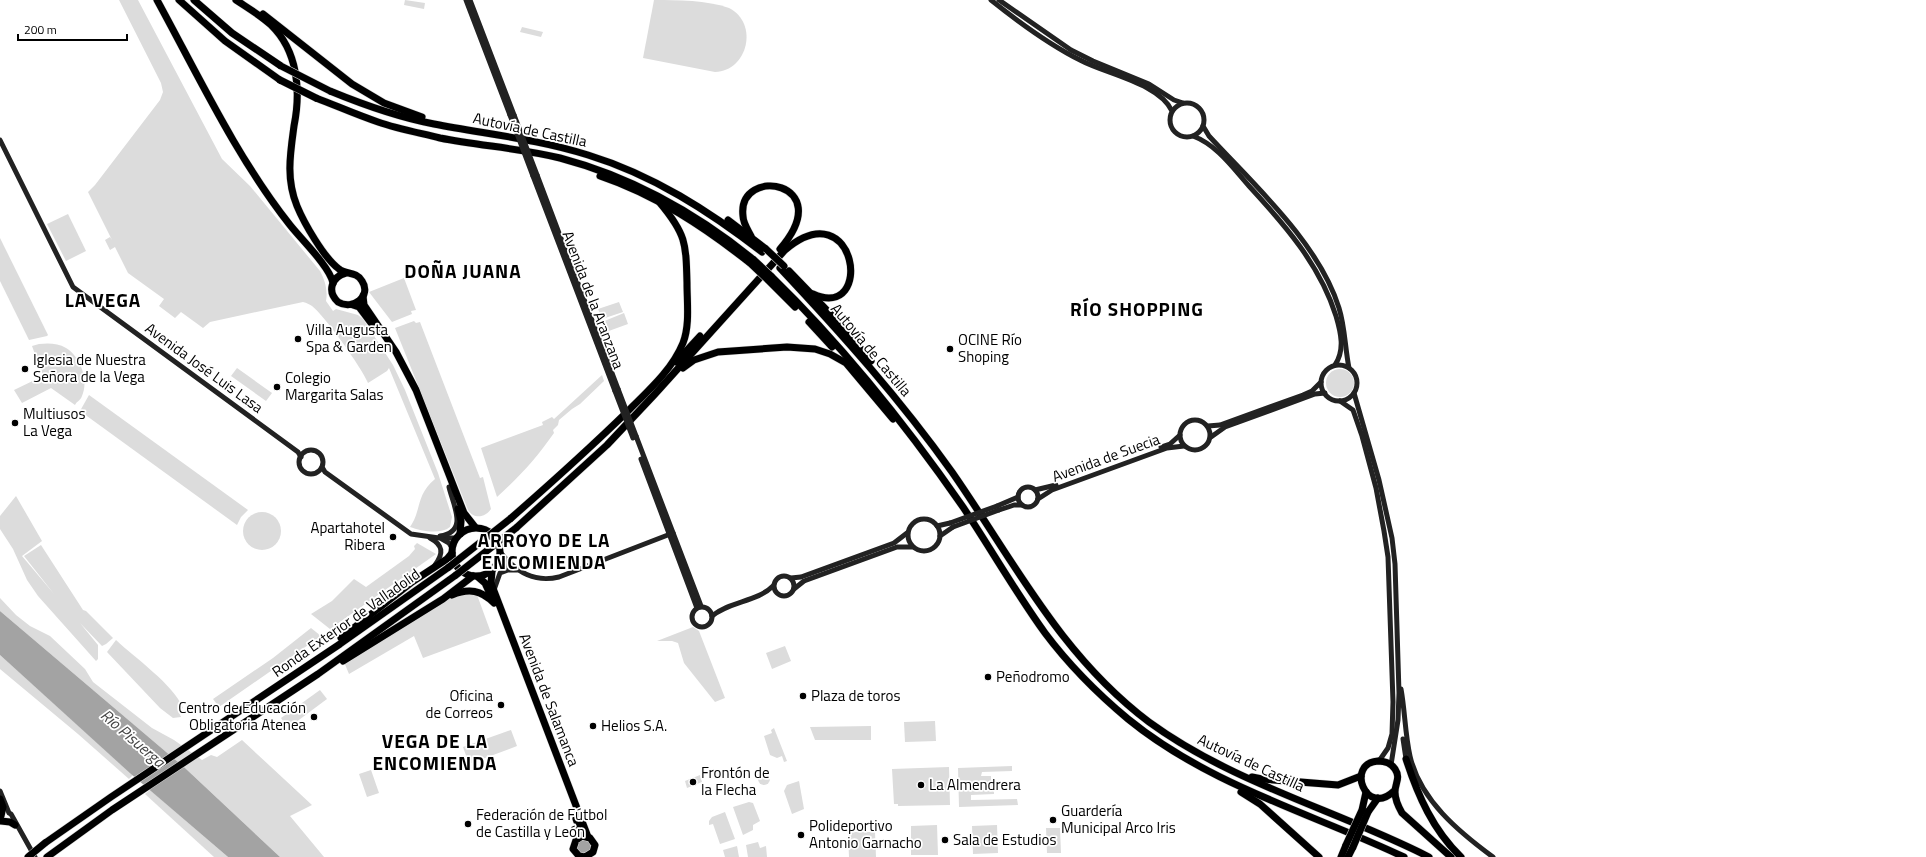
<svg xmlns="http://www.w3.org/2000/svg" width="1926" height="857" font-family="'Titillium Web',sans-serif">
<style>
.green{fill:#dcdcdc}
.water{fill:#a3a3a3}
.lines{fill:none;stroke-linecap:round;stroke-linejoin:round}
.highway-casing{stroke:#dbdbdb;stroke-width:8}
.secondary{stroke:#222;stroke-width:5}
.highway{stroke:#000;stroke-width:7}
.highway-bridge-casing{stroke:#dbdbdb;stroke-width:8;stroke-linecap:butt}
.secondary-bridge{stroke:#222;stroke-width:5}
.highway-bridge{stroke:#000;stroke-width:7}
.poi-dot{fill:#000;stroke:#fff;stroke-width:1.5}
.labels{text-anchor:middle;stroke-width:3.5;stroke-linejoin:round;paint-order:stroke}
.street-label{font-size:15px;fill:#000;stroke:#fff}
.poi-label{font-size:15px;fill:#000;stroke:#fff;text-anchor:start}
.water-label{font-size:16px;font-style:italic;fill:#444;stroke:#fff}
.district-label{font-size:19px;font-weight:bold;letter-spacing:1px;fill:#000;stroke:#fff}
</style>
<rect width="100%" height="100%" fill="#fff"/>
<g class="green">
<path d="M119 0H138L222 159 250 186 320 271C325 280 328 291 326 301L333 311 336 309 358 315 363 319 393 365 405 390 438 473 452 517 450 527C440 535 421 531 410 527 422 510 415 496 435 479L389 368 387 371 368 383C362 368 324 315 312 306 309 304 307 303 303 302L210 322 203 328 181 312 175 318 159 306 164 299 128 273 115 247 110 250 105 240 110 237 112 240 88 192 95 185 160 100 163 92 161 83Z"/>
<polygon points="405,0 425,3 424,9 404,5"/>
<path d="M654 0C679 0 706 0 729 8 759 23 748 71 715 72L643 58Z"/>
<polygon points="522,27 543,32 541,37 520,32"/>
<polygon points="68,214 86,251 66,261 47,224"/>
<polygon points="0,238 48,335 47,336 29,340 0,281"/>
<polygon points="404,278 416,310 411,311 412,314 392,322 369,292"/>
<polygon points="619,302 623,312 602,319 598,309"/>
<polygon points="624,313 628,324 606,332 602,322"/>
<path d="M414 321 416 323 420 322 480 478 483 477 491 509C486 517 474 520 468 510L395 328Z"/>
<path d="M39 344C48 343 58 343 66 348 81 357 89 381 82 396 80 401 77 401 75 405L51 388 22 403 14 390 43 376 32 346Z"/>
<polygon points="237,368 272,393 266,401 231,376"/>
<circle cx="1340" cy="383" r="14"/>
<path d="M602 375 604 381 580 404 572 409 559 420 558 425 553 430 554 433C535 460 521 475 497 497L481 448 543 425 542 422 552 417 554 419Z"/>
<polygon points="89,395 248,510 241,517 237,525 80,411"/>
<polygon points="16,496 42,541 22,556 54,594 24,556 41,545 83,610 86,611 113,638 106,644 102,646 80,623 98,645 98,659 96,661 38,596 27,580 13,549 0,529 0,516"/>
<circle cx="262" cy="531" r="19"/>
<polygon points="417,543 436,554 330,629 311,614 332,601 354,579 366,587 409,556 415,549 414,546"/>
<polygon points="476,592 491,633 423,658 414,636 349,674 344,662 443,601 458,594"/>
<polygon points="0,598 16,615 30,626 50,636 85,669 93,682 152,728 174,740 202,760 211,755 217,757 242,740 312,805 290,816 324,857 280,857 185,768 0,611"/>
<polygon points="693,627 699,631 725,698 715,702 684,663 678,643 672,641 657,641"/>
<polygon points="311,628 321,636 219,707 213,699 273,658"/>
<path d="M116 640C135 658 174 685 183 708L178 710 181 717 173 718 160 708 107 652Z"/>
<polygon points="785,646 791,661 772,669 766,653"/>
<polygon points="0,655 133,775 129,779 78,734 0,669"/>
<polygon points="320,690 327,699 288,728 281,718"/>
<polygon points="935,721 936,741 905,742 904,722"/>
<polygon points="871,726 871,740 815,740 810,727"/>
<polygon points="774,728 787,761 784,762 782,756 777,758 770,755 764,736 772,733 771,730"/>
<polygon points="511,730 517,746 469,764 463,747"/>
<polygon points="1012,766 1012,771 982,772 981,776 991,776 991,784 994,784 994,794 971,795 971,800 1017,799 1018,805 959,807 958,768"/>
<polygon points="949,767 950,805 898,806 898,804 894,804 892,769"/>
<polygon points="371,770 379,793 367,797 359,774"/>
<circle cx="764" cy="779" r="6"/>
<polygon points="700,775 702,782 687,788 685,781"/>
<polygon points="799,781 804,809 792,814 784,791 787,785"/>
<polygon points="150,790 228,857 214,857 145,794"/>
<polygon points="749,802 753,803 760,821 753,825 753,830 743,835 733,807"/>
<polygon points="725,812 735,839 720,844 713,824 709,825 709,821 712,817"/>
<polygon points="937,825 938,855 911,855 911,826"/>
<polygon points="997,825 998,853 973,854 972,826"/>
<polygon points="1046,828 1060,828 1061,853 1047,853"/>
<polygon points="848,832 875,832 876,857 849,857"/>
<polygon points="758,842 760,848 766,846 767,857 748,857 746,845"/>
<polygon points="737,846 739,857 725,857 723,850"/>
</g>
<g class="water">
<polygon points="0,611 185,768 280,857 228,857 131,774 0,655"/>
<circle cx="584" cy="847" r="7"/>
</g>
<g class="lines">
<g class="highway-casing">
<g id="highway">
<path d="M157 0C198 75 237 158 290 225 301 239 330 267 333 283"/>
<polyline points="179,0 225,41 280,80"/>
<polyline points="194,0 232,33 281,66"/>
<path d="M236 0C248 8 260 15 271 25 298 51 301 91 294 126 290 155 286 179 297 206 304 223 324 258 339 269 346 275 356 271 362 281 372 296 353 311 338 302 327 292 331 277 346 273"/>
<polyline points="263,14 352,84 384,103 422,117"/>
<path d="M330 91C364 105 397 117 434 124 485 134 538 139 588 155 653 175 709 211 762 252"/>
<path d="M316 98C337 106 357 115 378 122 398 129 420 133 440 138 480 146 520 148 560 158 632 177 696 213 754 260"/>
<path d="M600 176C656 195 704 227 750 263"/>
<polyline points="728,220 766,249"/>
<path d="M751 236C748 230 743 223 743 216 737 165 839 181 780 249"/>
<path d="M780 268C841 333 900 399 952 472 1014 561 1060 655 1149 722 1234 784 1337 810 1429 857"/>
<polyline points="789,271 842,326 871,361"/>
<path d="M771 276C843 346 906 425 963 507 991 549 1016 593 1045 633 1069 665 1098 694 1128 719 1209 785 1311 813 1404 857"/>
<polyline points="767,279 795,307"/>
<polyline points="363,296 364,305 396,352 416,390 464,513 475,527"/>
<polyline points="353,305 359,307 377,331"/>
<polyline points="809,322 832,347"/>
<polyline points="676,362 700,336"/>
<polyline points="683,368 694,360 718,352 787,347 815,349 830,354 846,363 893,419"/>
<polyline points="458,509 461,521 460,534"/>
<path d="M510 519C550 484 590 448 628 411 648 391 672 370 683 343 690 325 687 303 687 283 686 243 686 234 660 203"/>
<circle cx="476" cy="552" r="24"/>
<path d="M516 528 607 445 655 394 785 250C857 189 875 322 813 294"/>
<polyline points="492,571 491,583 494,591 588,837"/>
<polyline points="478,577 485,583 491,596"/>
<path d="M452 595C469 588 481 590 494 603"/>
<polyline points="341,638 412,582 447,559 452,553"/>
<polyline points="343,661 443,599 473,576"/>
<path d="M1406 759C1418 796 1433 830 1461 857"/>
<polyline points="1252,777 1262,779 1338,785 1361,776"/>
<path d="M1394 791C1366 818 1345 763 1378 761 1385 761 1391 763 1395 769 1401 778 1395 783 1395 792 1395 799 1398 806 1402 813L1451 857"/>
<polyline points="1241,792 1260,804 1319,857"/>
<polyline points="0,799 3,807 1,816"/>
<polyline points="1362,810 1366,792"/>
<polyline points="1368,812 1378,798"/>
<polyline points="576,819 579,827 578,837"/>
<polyline points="1,821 10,822 15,825"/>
<polyline points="45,843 111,797 340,644 449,567"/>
<polyline points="47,857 112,810 318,674 456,575"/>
<polyline points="585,857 579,856 573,849 576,840 582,836 590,838 595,845 593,852 585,857"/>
<polyline points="1341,857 1346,845"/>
<polyline points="1348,857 1353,847"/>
</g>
</g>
<g class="secondary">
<polyline points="466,0 510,115"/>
<polyline points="470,0 514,115"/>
<path d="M991 0C1016 20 1052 46 1080 60 1106 74 1159 83 1172 111"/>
<polyline points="999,0 1071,50 1093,61 1149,84 1174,100 1183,103"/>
<circle cx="1187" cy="120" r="17"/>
<path d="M1203 126 1209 136C1254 185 1319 243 1339 308 1345 327 1345 348 1349 368"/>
<path d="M1193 136C1217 145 1233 168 1249 186 1285 225 1320 265 1336 316 1341 333 1345 350 1335 365"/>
<polyline points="0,140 73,287 298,452 301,457"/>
<polyline points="537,175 618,389"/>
<polyline points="533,176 615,391"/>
<circle cx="1339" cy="383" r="18"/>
<polyline points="1354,393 1379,480 1392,538 1395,564 1399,693 1398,720 1391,765"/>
<polyline points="1340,401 1353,410 1362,436 1376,488 1384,531 1388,557 1393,702 1392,734 1388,748 1379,761"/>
<circle cx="1195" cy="435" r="15"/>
<polyline points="1208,426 1220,425 1303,395 1312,391 1321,382"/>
<polyline points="636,436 701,606"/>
<polyline points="1211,437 1225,427 1315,394 1325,393"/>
<polyline points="1161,447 1170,444 1180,435"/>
<circle cx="311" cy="462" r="12"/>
<polyline points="641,459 697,608"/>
<polyline points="322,467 325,472 411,534 439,538 456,538"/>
<circle cx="1028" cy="497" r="10"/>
<polyline points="1035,490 1056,485"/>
<polyline points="1038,499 1052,490 1167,448 1184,446"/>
<polyline points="997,506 1018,497"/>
<polyline points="999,510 1014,505 1022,505"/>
<circle cx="924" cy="535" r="16"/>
<polyline points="937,526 950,523"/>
<path d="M440 536C469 532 453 505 449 487"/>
<polyline points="940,536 953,527"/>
<path d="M430 538C443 545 444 553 435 565"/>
<polyline points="442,539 449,543 452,548"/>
<path d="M501 553C516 572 534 583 559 577L673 533"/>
<polyline points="497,566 510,565"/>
<circle cx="784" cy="586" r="10"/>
<polyline points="791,578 801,577 894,543 907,533"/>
<polyline points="794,589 804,581 897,547 912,547"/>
<polyline points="494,590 500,573 508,570 517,570"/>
<circle cx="702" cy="617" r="10"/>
<path d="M712 616C730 601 757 602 773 586"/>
<path d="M1401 689C1405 711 1405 734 1410 756 1420 800 1459 832 1493 857"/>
<polyline points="1403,739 1406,759"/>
<polyline points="0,791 9,813 11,814 35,857"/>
</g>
<use href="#highway" class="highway"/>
<g class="highway-bridge-casing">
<g id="highway-bridge">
<polyline points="281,66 330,91"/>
<polyline points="280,80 316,98"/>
<polyline points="766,249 784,266"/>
<polyline points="754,260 771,276"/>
<polyline points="750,263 767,279"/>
<polyline points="449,567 510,519"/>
<polyline points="456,575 516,528"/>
<polyline points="1346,845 1362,810"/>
<polyline points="1353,847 1368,812"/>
<polyline points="28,857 45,843"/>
</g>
</g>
<g class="secondary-bridge">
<polyline points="510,115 533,176"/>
<polyline points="514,115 537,175"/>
<polyline points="618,389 636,436"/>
<polyline points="615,391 633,438"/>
<polyline points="950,523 997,506"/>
<polyline points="953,527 999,510"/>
</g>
<use href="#highway-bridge" class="highway-bridge"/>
</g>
<g class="poi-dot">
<circle cx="298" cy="339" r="4"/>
<circle cx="950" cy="349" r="4"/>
<circle cx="25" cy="369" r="4"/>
<circle cx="277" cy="387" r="4"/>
<circle cx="15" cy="423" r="4"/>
<circle cx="393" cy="537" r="4"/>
<circle cx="988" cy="677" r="4"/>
<circle cx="803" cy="696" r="4"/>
<circle cx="501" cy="705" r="4"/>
<circle cx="314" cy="717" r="4"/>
<circle cx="593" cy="726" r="4"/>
<circle cx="693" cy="782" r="4"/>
<circle cx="921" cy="785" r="4"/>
<circle cx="1053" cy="820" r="4"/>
<circle cx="468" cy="824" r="4"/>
<circle cx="801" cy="835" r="4"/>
<circle cx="945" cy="840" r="4"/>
</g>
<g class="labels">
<g class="street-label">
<text transform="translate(530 130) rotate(12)" y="5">Autovía de Castilla</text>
<text transform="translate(593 300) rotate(69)" y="5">Avenida de la Aranzana</text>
<text transform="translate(871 350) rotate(50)" y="5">Autovía de Castilla</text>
<text transform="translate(204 368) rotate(36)" y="5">Avenida José Luis Lasa</text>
<text transform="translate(1106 458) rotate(-20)" y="5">Avenida de Suecia</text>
<text transform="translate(346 623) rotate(-35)" y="5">Ronda Exterior de Valladolid</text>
<text transform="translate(549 700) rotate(69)" y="5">Avenida de Salamanca</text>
<text transform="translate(1251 763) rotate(25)" y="5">Autovía de Castilla</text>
</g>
<g class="poi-label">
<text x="306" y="335">Villa Augusta<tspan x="306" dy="17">Spa &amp; Garden</tspan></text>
<text x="958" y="345">OCINE Río<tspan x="958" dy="17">Shoping</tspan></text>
<text x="33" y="365">Iglesia de Nuestra<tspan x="33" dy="17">Señora de la Vega</tspan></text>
<text x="285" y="383">Colegio<tspan x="285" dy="17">Margarita Salas</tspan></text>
<text x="23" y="419">Multiusos<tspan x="23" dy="17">La Vega</tspan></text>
<text x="385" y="533" text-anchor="end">Apartahotel<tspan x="385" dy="17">Ribera</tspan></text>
<text x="996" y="682">Peñodromo</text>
<text x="493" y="701" text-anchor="end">Oficina<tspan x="493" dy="17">de Correos</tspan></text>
<text x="811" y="701">Plaza de toros</text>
<text x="306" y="713" text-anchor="end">Centro de Educación<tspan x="306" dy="17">Obligatoria Atenea</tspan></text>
<text x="601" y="731">Helios S.A.</text>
<text x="701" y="778">Frontón de<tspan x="701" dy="17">la Flecha</tspan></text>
<text x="929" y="790">La Almendrera</text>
<text x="1061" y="816">Guardería<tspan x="1061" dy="17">Municipal Arco Iris</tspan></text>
<text x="476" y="820">Federación de Fútbol<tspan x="476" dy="17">de Castilla y León</tspan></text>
<text x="809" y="831">Polideportivo<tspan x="809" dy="17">Antonio Garnacho</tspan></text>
<text x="953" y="845">Sala de Estudios</text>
</g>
<g class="water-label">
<text transform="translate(133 738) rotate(41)" y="6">Río Pisuerga</text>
</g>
<g class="district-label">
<text x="463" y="278">DOÑA JUANA</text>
<text x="103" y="307">LA VEGA</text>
<text x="1137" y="316">RÍO SHOPPING</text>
<text x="544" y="547">ARROYO DE LA<tspan x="544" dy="22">ENCOMIENDA</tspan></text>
<text x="435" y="748">VEGA DE LA<tspan x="435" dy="22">ENCOMIENDA</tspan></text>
</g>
</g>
<path d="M18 34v6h109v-6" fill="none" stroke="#000000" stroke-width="2"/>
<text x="24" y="34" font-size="12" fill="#000000" stroke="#ffffff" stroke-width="3" paint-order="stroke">200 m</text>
</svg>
